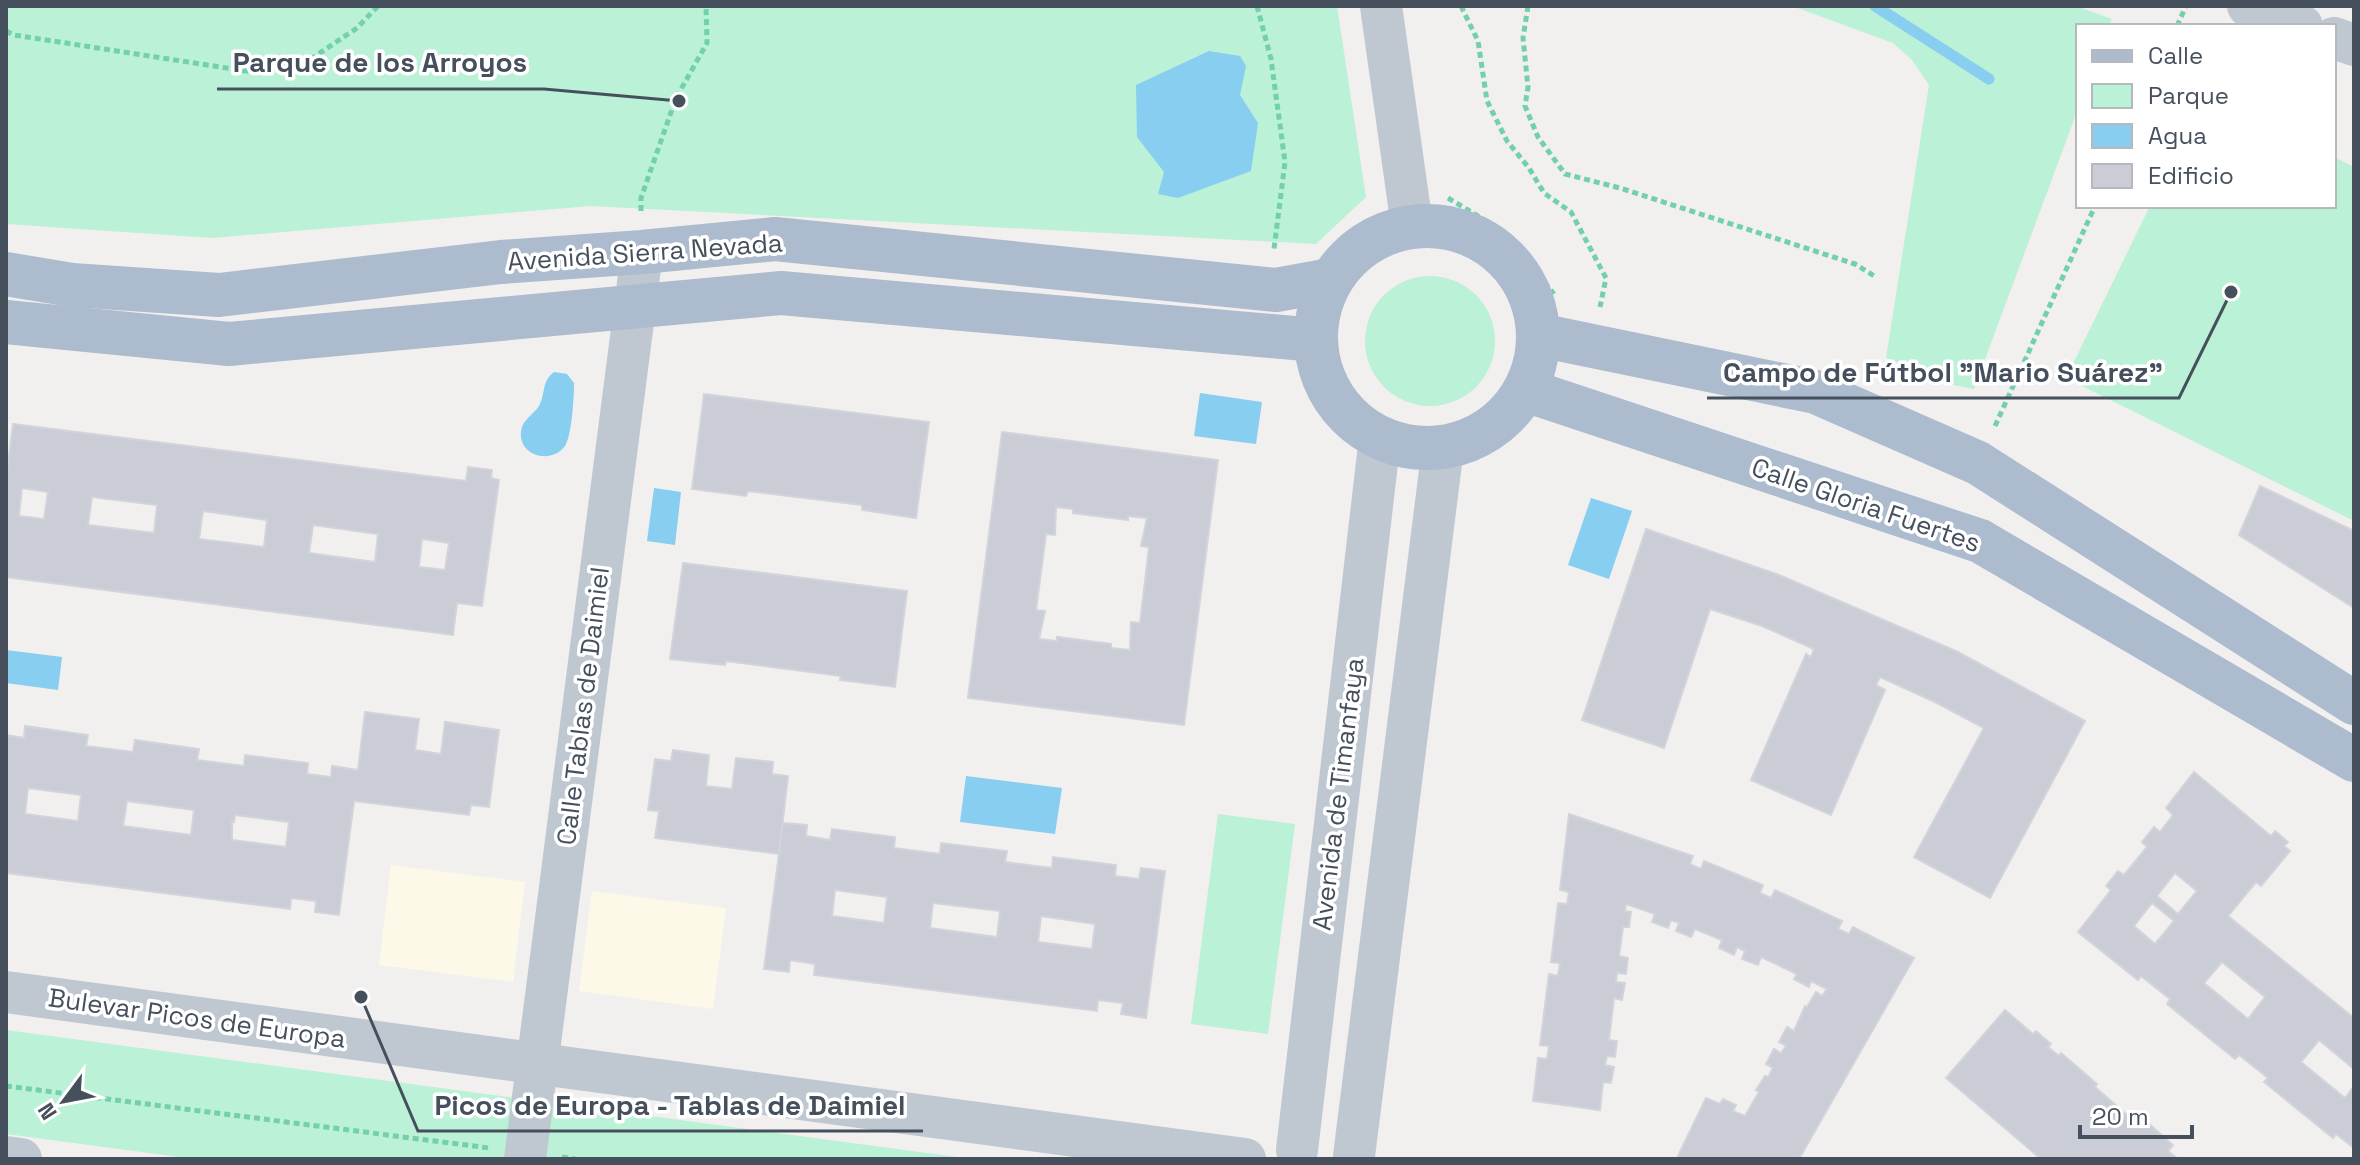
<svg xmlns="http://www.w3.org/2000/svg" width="2360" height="1165" font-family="'Space Grotesk',sans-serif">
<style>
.commercial{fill:#fdf9e8}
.green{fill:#bbf1d6}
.water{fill:#87cef0}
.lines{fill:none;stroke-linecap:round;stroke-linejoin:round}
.stream{stroke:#87cef0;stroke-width:11}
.building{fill:#cacdd5;stroke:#d3d4db;stroke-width:2;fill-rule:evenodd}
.path{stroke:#72d0ac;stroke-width:5;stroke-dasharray:6 4;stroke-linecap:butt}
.minor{stroke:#bfc7d1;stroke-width:42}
.major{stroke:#adbbcf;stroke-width:44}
.labels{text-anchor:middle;stroke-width:7;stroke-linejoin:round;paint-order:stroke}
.street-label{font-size:26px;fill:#46505d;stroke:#fff}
.leader{fill:none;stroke:#46505d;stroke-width:3}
.callout-dot{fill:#46505d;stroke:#fff;stroke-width:3}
.callout-label{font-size:28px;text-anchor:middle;font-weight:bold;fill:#46505d;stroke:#fff;stroke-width:7;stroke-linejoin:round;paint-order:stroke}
</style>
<rect width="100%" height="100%" fill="#f2efef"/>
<g class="commercial">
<polygon points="391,865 525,882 513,982 379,965"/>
<polygon points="592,891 726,908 713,1009 579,991"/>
</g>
<g class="green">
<polygon points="6,6 1337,6 1366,197 1316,244 590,206 212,238 6,224"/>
<polygon points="1792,6 2076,6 2112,19 2109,26 2078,26 2078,109 1974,389 1944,383 1886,358 1929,85 1912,60 1893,43"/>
<polygon points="2334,157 2354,167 2354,521 2066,378 2150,206 2334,206"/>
<circle cx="1430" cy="341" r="65"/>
<polygon points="1218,814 1295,824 1268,1034 1191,1024"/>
<polygon points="6,1030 972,1159 194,1159 6,1134"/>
</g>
<g class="water">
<polygon points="1209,51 1240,56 1246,66 1240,95 1258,123 1251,171 1178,198 1158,194 1164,172 1137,137 1136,85"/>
<path d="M554 372 567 374 574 383C574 397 572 435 565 446 551 465 518 456 521 431 523 419 533 415 539 406 546 393 541 382 554 372Z"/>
<polygon points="1200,393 1262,402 1256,444 1194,436"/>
<polygon points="654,488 681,492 675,545 647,541"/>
<polygon points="1591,498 1632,511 1609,579 1568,565"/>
<polygon points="6,650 62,657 58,690 6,683"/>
<polygon points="966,776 1062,788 1055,834 960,822"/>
</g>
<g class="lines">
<polyline class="stream" points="1875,6 1989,79"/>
</g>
<g class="building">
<polygon points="704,394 929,422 916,518 862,510 862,505 748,491 746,496 692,489"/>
<path d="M13 424 466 481 468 467 492 470 491 478 499 480 482 606 457 603 453 635 6 577V481ZM22 488 48 492 44 519 19 516ZM92 497 157 505 154 533 88 525ZM203 511 267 520 264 547 199 539ZM313 525 378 534 375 562 309 553ZM422 539 449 543 445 570 419 567Z"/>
<path d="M1002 432 1218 460 1184 725 968 698ZM1056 507 1073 509V513L1128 520V516L1147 518 1141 546 1149 547 1140 623 1131 622 1130 650 1111 648V644L1057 637V641L1039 639 1045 611 1036 610 1046 534 1055 535Z"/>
<polygon points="2260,486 2354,531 2354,608 2239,535"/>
<polygon points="1646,529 1779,575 1958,652 2085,721 1990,898 1914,857 1984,728 1935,702 1880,677 1876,685 1885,690 1831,815 1751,780 1806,654 1811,657 1814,649 1762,626 1710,609 1664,748 1582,720"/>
<polygon points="683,563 907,591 895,687 840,680 841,676 726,661 725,665 670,659"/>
<path d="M365 712 419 719 415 750 441 754 445 722 499 730 489 807 471 805 469 815 354 801 339 915 315 912 316 901 291 898 290 909 7 873 6 735 24 738 25 726 88 735 86 746 133 752 135 740 199 749 197 760 244 766 245 755 308 763 307 774 331 777 332 766 358 770ZM28 788 81 795 78 821 25 814ZM127 801 194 810 191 835 123 826ZM235 815 289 822 286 847 232 840V821L234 822Z"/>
<polygon points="673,750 709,755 706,786 732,789 736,758 773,762 772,774 788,776 779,854 655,838 659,811 648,810 655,759 671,761"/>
<path d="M2194 772 2271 836 2275 831 2288 842 2284 846 2290 851 2261 886 2256 882 2228 916 2354 1018V1069L2319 1040 2301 1062 2345 1098 2354 1086V1148L2336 1134 2333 1138 2264 1082 2268 1078 2239 1055 2235 1059 2167 1004 2170 999 2141 976 2138 980 2078 932 2111 890 2106 886 2118 871 2124 875 2147 847 2142 842 2154 827 2160 832 2173 815 2166 808ZM2175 873 2197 891 2178 914 2157 896ZM2152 903 2174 921 2155 944 2134 926ZM2222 962 2265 997 2248 1019 2204 983Z"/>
<polygon points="1569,814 1693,856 1690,864 1701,869 1704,861 1763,885 1760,893 1771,898 1775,890 1842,921 1838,929 1849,934 1853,927 1914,958 1799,1159 1677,1158 1706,1098 1720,1104 1723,1099 1736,1105 1733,1111 1745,1116 1759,1092 1756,1090 1765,1076 1768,1077 1773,1068 1766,1064 1774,1049 1781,1053 1786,1046 1779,1042 1787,1027 1794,1031 1805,1006 1807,1007 1816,992 1822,996 1827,989 1811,981 1809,987 1794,979 1797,974 1761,957 1758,965 1742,959 1745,951 1737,947 1734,955 1719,948 1722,940 1695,929 1691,937 1676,931 1679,923 1671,920 1668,928 1652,922 1655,914 1626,904 1625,911 1631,912 1629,927 1623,927 1619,956 1628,958 1626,974 1617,973 1616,982 1625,983 1622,1000 1614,998 1609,1040 1617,1041 1615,1057 1607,1056 1605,1065 1614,1067 1611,1083 1603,1082 1600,1110 1533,1101 1538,1058 1547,1059 1549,1046 1540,1045 1549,974 1558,976 1560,963 1551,962 1558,903 1567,904 1569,892 1560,890"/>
<path d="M783 823 807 825 806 836 830 840 832 829 895 837 894 848 940 854 941 843 1007 851 1005 862 1052 868 1053 857 1116 865 1115 876 1139 879 1141 868 1165 871 1146 1018 1121 1014 1123 1003 1098 1000 1097 1011 814 975 815 964 790 960 789 972 764 969ZM835 890 887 897 884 923 832 916ZM933 903 1000 911 997 937 930 928ZM1041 916 1095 924 1092 949 1038 942Z"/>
<polygon points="2005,1010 2033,1034 2036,1031 2051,1044 2048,1047 2059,1056 2061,1053 2097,1084 2095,1087 2142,1128 2147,1122 2173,1145 2168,1151 2178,1159 2041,1159 1946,1078"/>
</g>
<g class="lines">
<g class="path">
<polyline points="1257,6 1271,59 1285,162 1274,249"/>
<polyline points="1461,6 1478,41 1487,101 1507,141 1529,168 1544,193 1571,212 1606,278 1600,307"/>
<polyline points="1528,6 1523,38 1528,87 1525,106 1538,137 1565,174 1620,188 1855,264 1876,277"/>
<polyline points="2177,26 2186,6"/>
<polyline points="6,31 14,35 246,71 305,63 357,28 378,6"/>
<polyline points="1448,198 1503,231 1554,294"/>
<polyline points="641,211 641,198 676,98 707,43 706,6"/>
<polyline points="1995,426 2095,206"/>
<polyline points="6,1086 489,1148"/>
<polyline points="562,1157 575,1159"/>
</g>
<g class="minor">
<polyline points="1381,6 1412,226"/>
<polyline points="2248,6 2302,26"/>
<polyline points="2334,38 2354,45"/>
<polyline points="6,992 1245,1159"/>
<polyline points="1297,1150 1380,437"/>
<polyline points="1354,1156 1443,447"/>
<polyline points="6,1157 21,1159"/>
<polyline points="525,1159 642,252"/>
</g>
<g class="major">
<circle cx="1427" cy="337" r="111"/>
<polyline points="6,274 72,285 219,295 501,262 642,252 775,239 1276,290 1331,280"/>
<polyline points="6,322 229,344 781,293 1316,340"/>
<polyline points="1539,335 1816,392 1978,463 2354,703"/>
<polyline points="1525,390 1980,541 2354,760"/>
</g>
</g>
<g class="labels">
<g class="street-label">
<text transform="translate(645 252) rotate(-4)" y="9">Avenida Sierra Nevada</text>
<text transform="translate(1866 505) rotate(19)" y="9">Calle Gloria Fuertes</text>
<text transform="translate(583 706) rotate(-83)" y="9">Calle Tablas de Daimiel</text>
<text transform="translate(1338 794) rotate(-83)" y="9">Avenida de Timanfaya</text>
<text transform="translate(197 1018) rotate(8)" y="9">Bulevar Picos de Europa</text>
</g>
</g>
<path class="leader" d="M679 101L544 89H217M2231 292L2179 398H1707M361 997L418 1131H923"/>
<g class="callout-dot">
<circle cx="679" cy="101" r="8"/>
<circle cx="2231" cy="292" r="8"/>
<circle cx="361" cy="997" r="8"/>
</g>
<g class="callout-label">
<text x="380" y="72">Parque de los Arroyos</text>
<text x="1943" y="382">Campo de Fútbol "Mario Suárez"</text>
<text x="670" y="1115">Picos de Europa - Tablas de Daimiel</text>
</g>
<rect width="2360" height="1165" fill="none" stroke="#46505d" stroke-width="16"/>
<rect x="2076" y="24" width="260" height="184" fill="#ffffff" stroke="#b5b9be" stroke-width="2"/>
<rect x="2092" y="50" width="40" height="12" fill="#adbbcf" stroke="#b5b9be" stroke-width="2"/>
<text x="2148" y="64" font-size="24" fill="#46505d">Calle</text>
<rect x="2092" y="84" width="40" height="24" fill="#bbf1d6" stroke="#b5b9be" stroke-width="2"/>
<text x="2148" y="104" font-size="24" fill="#46505d">Parque</text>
<rect x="2092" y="124" width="40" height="24" fill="#87cef0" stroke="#b5b9be" stroke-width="2"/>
<text x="2148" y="144" font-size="24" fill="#46505d">Agua</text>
<rect x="2092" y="164" width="40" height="24" fill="#cacdd5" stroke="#b5b9be" stroke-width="2"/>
<text x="2148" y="184" font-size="24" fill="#46505d">Edificio</text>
<g transform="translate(64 1101) rotate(238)" stroke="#ffffff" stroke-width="6" paint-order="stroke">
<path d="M0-6L14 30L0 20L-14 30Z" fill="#46505d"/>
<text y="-12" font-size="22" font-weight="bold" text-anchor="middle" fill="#46505d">N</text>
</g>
<path d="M2080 1125v12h112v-12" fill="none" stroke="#46505d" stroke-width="4"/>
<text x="2092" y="1125" font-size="24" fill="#46505d" stroke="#ffffff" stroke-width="6" paint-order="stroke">20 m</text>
</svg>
